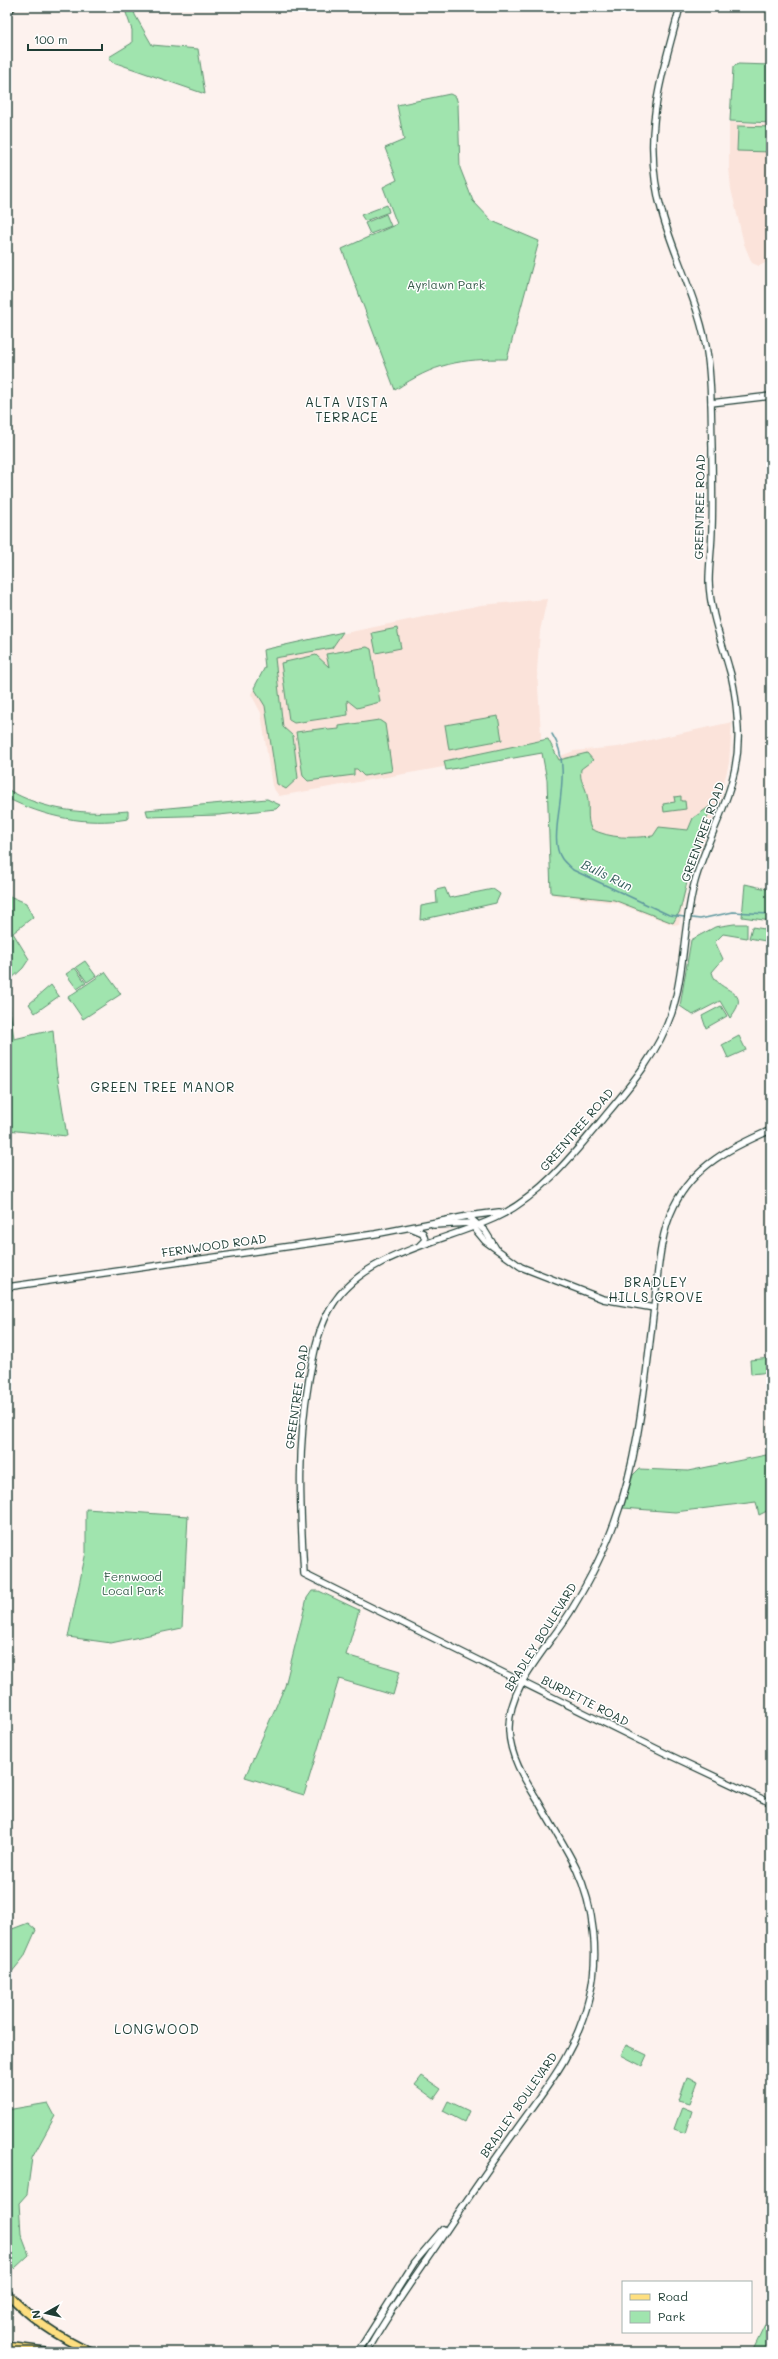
<svg xmlns="http://www.w3.org/2000/svg" width="778" height="2359" font-family="Mali,sans-serif">
<style>
.built{fill:#fbe3da}
.green{fill:#a0e4ae;stroke:#609071}
.lines{fill:none;stroke-linecap:round;stroke-linejoin:round}
.stream{stroke:#5d979e;stroke-width:1.5}
.secondary-casing{stroke:#1f3d34;stroke-width:8}
.primary-casing{stroke:#1f3d34;stroke-width:9}
.highway-casing{stroke:#1f3d34;stroke-width:10}
.secondary{stroke:#fff;stroke-width:5.5}
.primary{stroke:#fedf80;stroke-width:6}
.highway{stroke:#fedf80;stroke-width:7}
.labels{text-anchor:middle;stroke-width:3;stroke-linejoin:round;paint-order:stroke}
.park-label{font-size:12px;fill:#395e4c;stroke:#fff}
.street-label{font-size:12px;fill:#1f3d34;stroke:#fff}
.neighbourhood-label{font-size:13px;letter-spacing:1px;fill:#1f3d34;stroke:#fff}
.water-label{font-size:13px;font-style:italic;fill:#396260;stroke:#fff}
</style>
<rect width="100%" height="100%" fill="#fdf2ee"/>
<filter id="ink" filterUnits="userSpaceOnUse"><feTurbulence type="fractalNoise" baseFrequency=".025" numOctaves="2"/><feDisplacementMap in="SourceGraphic" scale="8" xChannelSelector="R" yChannelSelector="G"/><feConvolveMatrix kernelMatrix="1 2 1 2 8 2 1 2 1" color-interpolation-filters="sRGB"/></filter>
<g filter="url(#ink)">
<g class="built">
<polygon points="729,122 771,125 771,260 759,266 752,263 744,244 731,189 729,167"/>
<polygon points="547,599 540,631 537,671 541,734 540,750 279,796 272,786 261,713 251,694 265,667 263,650 481,605"/>
<polygon points="732,722 729,763 724,783 717,807 688,880 679,924 674,925 617,903 553,895 550,760 574,751 618,747"/>
</g>
<g class="green">
<polygon points="124,7 133,7 135,15 152,45 198,49 205,94 113,62 109,57 132,43 132,30"/>
<polygon points="738,64 771,65 771,123 730,121 733,67"/>
<path d="M450 94 456 97 458 104 460 168 473 201 492 221 539 241 507 359C460 359 435 363 395 390L342 249 397 224 383 187 397 180 385 148 404 140 397 105Z"/>
<polygon points="738,126 771,127 771,152 737,151"/>
<polygon points="387,205 389,212 365,221 361,215"/>
<polygon points="386,214 391,226 370,234 365,223"/>
<polygon points="397,628 401,648 376,653 372,633"/>
<polygon points="343,632 332,648 275,658 283,727 293,736 298,778 286,789 277,784 265,706 254,688 265,667 263,650"/>
<polygon points="367,647 371,649 380,702 357,708 347,700 348,715 294,723 289,720 281,663 316,655 329,667 326,654"/>
<polygon points="498,716 502,740 449,750 445,725"/>
<polygon points="379,720 385,724 392,771 364,776 357,769 354,769 354,775 308,781 303,776 296,732 326,728 328,730 339,729 339,726"/>
<path d="M548 739 559 760 587 753 593 760 581 769C579 783 585 783 587 795 590 807 586 817 591 829 612 839 630 838 653 836L659 827 688 830 693 818 712 805 695 849 680 911 673 923 614 900 551 893 547 780 542 753 446 770 444 761Z"/>
<path d="M7 789C44 811 86 815 128 811V819C86 826 44 817 7 798Z"/>
<polygon points="681,796 681,801 685,801 686,809 664,812 663,804 675,802 674,797"/>
<polygon points="267,799 280,805 276,809 219,815 148,817 146,810"/>
<polygon points="745,884 771,890 771,921 742,917"/>
<polygon points="445,888 449,898 493,889 500,894 496,903 420,920 421,906 437,903 436,890"/>
<polygon points="7,895 26,903 33,917 13,933 29,959 23,968 7,983"/>
<path d="M734 924H747V938L723 934 715 942 723 959 712 972C717 995 755 987 730 1018L720 1001 693 1015 680 1006 691 940 715 927Z"/>
<polygon points="752,927 771,930 771,942 749,938"/>
<polygon points="85,961 96,976 87,982 76,967"/>
<polygon points="75,968 86,983 77,989 66,974"/>
<polygon points="105,972 121,994 83,1019 68,997"/>
<polygon points="51,985 59,996 35,1013 29,1004"/>
<polygon points="7,986 14,1039 53,1030 56,1067 67,1136 7,1130 9,1040"/>
<polygon points="721,1006 727,1016 706,1028 702,1016"/>
<polygon points="739,1036 746,1050 728,1058 722,1045"/>
<polygon points="771,1358 771,1372 751,1374 750,1360"/>
<polygon points="771,1454 771,1509 759,1515 756,1502 675,1512 623,1508 633,1475 639,1469 688,1471"/>
<polygon points="86,1509 188,1516 182,1628 111,1643 68,1637 86,1552"/>
<polygon points="312,1591 319,1591 359,1610 346,1655 400,1671 393,1695 339,1679 304,1795 245,1777 285,1686 307,1598"/>
<polygon points="28,1923 36,1930 24,1957 7,1978 7,1931"/>
<polygon points="626,2045 647,2055 642,2066 621,2055"/>
<polygon points="422,2076 441,2089 434,2099 415,2085"/>
<polygon points="687,2077 698,2081 690,2103 679,2100"/>
<polygon points="448,2101 469,2111 464,2122 443,2111"/>
<polygon points="48,2103 55,2116 32,2158 27,2194 19,2203 21,2234 29,2255 14,2269 7,2259 7,2110"/>
<polygon points="682,2107 692,2111 685,2133 674,2129"/>
<polygon points="771,2313 771,2352 752,2352"/>
</g>
<g class="lines">
<path class="stream" d="M552 734C578 773 544 835 562 859 565 863 570 867 573 870L669 915 700 919 733 912 771 914"/>
<g class="secondary-casing">
<g id="secondary">
<path d="M680 7C660 82 640 138 663 216 677 264 702 309 708 359 712 389 711 419 712 448 712 475 713 502 712 528 712 546 709 564 709 581 710 612 721 639 729 668 735 687 737 709 738 729 741 788 710 828 695 881 683 924 685 970 672 1012 658 1053 632 1084 605 1116 573 1155 541 1196 495 1218 444 1242 365 1253 333 1304 318 1327 314 1353 309 1379 297 1448 300 1505 304 1574L667 1754 771 1803"/>
<polyline points="711,403 771,396"/>
<polyline points="468,1216 485,1231 495,1247"/>
<polyline points="434,1225 470,1223 485,1241 521,1267 603,1299 654,1308"/>
<polyline points="411,1228 423,1233 425,1240 420,1245"/>
<polyline points="7,1287 375,1234 468,1216 499,1212 504,1213"/>
<polyline points="358,2352 414,2263 443,2229"/>
<path d="M367 2352C387 2315 412 2281 436 2246 460 2210 485 2173 511 2137 544 2090 575 2056 589 1998 600 1957 594 1907 576 1868 565 1845 550 1823 538 1801 525 1780 510 1757 509 1731 507 1685 550 1646 572 1609 589 1581 604 1552 615 1521 640 1453 645 1379 654 1308 658 1274 659 1236 674 1206 694 1165 732 1147 771 1130"/>
</g>
</g>
<g class="primary-casing">
<polyline id="primary" points="7,12 12,7"/>
</g>
<g class="highway-casing">
<g id="highway">
<path d="M7 2293C31 2319 59 2338 91 2352"/>
<polyline points="7,2346 52,2352"/>
</g>
</g>
<use href="#secondary" class="secondary"/>
<use href="#primary" class="primary"/>
<use href="#highway" class="highway"/>
</g>
</g>
<g class="labels">
<g class="park-label">
<text x="446" y="289">Ayrlawn Park</text>
<text x="133" y="1581">Fernwood<tspan x="133" dy="14">Local Park</tspan></text>
</g>
<g class="street-label">
<text transform="translate(700 507) rotate(-89)" y="4">GREENTREE ROAD</text>
<text transform="translate(703 832) rotate(-70)" y="4">GREENTREE ROAD</text>
<text transform="translate(577 1130) rotate(-49)" y="4">GREENTREE ROAD</text>
<text transform="translate(214 1246) rotate(-8)" y="4">FERNWOOD ROAD</text>
<text transform="translate(297 1397) rotate(-82)" y="4">GREENTREE ROAD</text>
<text transform="translate(541 1637) rotate(-58)" y="4">BRADLEY BOULEVARD</text>
<text transform="translate(585 1701) rotate(27)" y="4">BURDETTE ROAD</text>
<text transform="translate(519 2105) rotate(-55)" y="4">BRADLEY BOULEVARD</text>
</g>
<g class="neighbourhood-label">
<text x="347" y="407">ALTA VISTA<tspan x="347" dy="15">TERRACE</tspan></text>
<text x="163" y="1092">GREEN TREE MANOR</text>
<text x="656" y="1287">BRADLEY<tspan x="656" dy="15">HILLS GROVE</tspan></text>
<text x="157" y="2034">LONGWOOD</text>
</g>
<g class="water-label">
<text transform="translate(607 875) rotate(26)" y="5">Bulls Run</text>
</g>
</g>
<rect width="778" height="2359" fill="none" stroke="#fff" stroke-width="24"/>
<rect x="12" y="12" width="754" height="2335" fill="none" stroke="#1f3d34" stroke-width="1.5" filter="url(#ink)"/>
<rect x="622" y="2281" width="130" height="52" fill="#ffffff" stroke="#a5b1ae"/>
<rect x="630" y="2294" width="20" height="6" fill="#fedf80" stroke="#a5b1ae"/>
<text x="658" y="2301" font-size="12" fill="#1f3d34">Road</text>
<rect x="630" y="2311" width="20" height="12" fill="#a0e4ae" stroke="#a5b1ae"/>
<text x="658" y="2321" font-size="12" fill="#1f3d34">Park</text>
<g transform="translate(46 2313) rotate(262)" stroke="#ffffff" stroke-width="3" paint-order="stroke">
<path d="M0-3L7 15L0 10L-7 15Z" fill="#1f3d34"/>
<text y="-6" font-size="11" font-weight="bold" text-anchor="middle" fill="#1f3d34">N</text>
</g>
<path d="M28 44v6h74v-6" fill="none" stroke="#1f3d34" stroke-width="2"/>
<text x="34" y="44" font-size="12" fill="#1f3d34" stroke="#ffffff" stroke-width="3" paint-order="stroke">100 m</text>
</svg>
